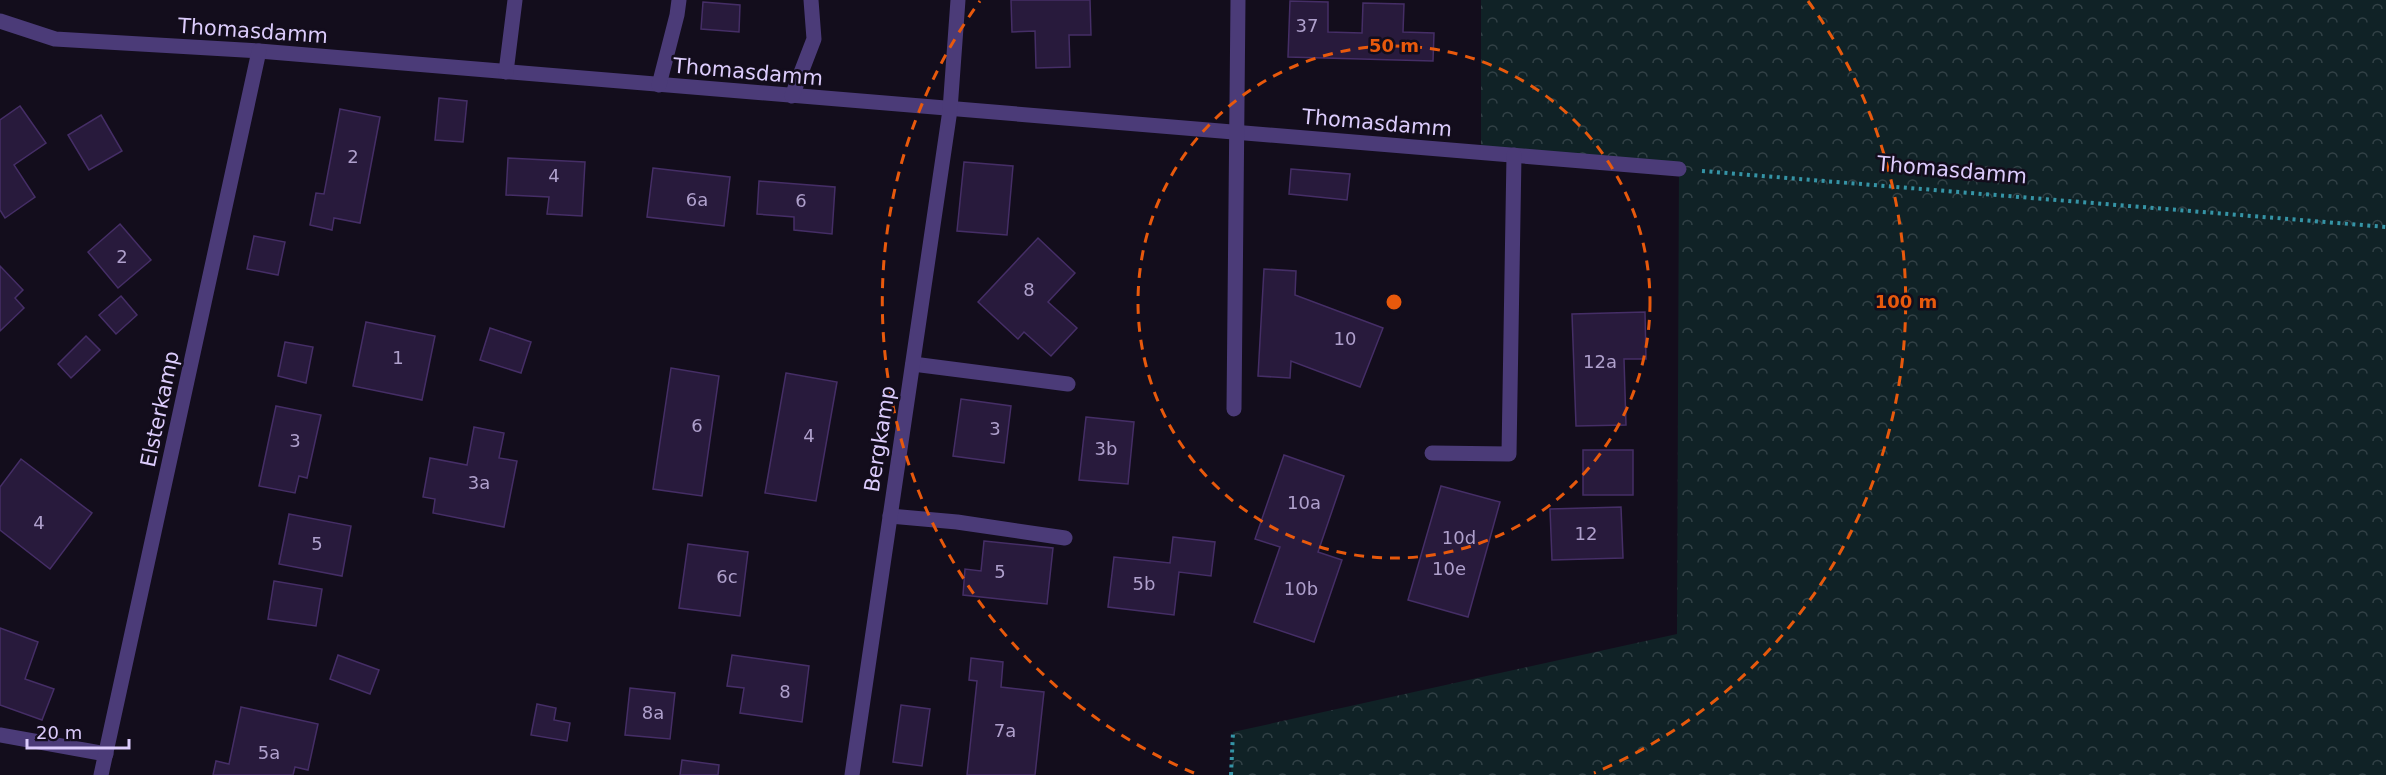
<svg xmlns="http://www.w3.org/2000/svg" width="2386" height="775" font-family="'DejaVu Sans',sans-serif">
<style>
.forest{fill:url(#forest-crowns)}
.building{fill:#281a3c;stroke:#452e66;stroke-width:1.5}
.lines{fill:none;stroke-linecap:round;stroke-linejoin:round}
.path{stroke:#3594a6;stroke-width:4;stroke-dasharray:3 4.5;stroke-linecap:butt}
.minor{stroke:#4b3b78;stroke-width:15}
.ring{fill:none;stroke:#e8590c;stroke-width:3;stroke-dasharray:10 8}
.labels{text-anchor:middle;stroke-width:5;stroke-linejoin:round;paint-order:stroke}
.number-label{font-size:18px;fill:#afa0cc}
.street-label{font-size:21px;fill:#dcccfc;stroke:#130d1c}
.centre{fill:#e8590c;stroke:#130d1c;stroke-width:3}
.ring-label{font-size:18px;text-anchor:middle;font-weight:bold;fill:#e8590c;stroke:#130d1c;stroke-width:5;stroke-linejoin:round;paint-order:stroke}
</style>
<defs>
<pattern id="forest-crowns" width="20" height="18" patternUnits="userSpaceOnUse" patternTransform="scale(1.5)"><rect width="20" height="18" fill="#102226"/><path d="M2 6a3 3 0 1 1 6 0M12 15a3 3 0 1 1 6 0" fill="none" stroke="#324146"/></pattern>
</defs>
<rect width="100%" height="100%" fill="#130d1c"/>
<polygon class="forest" points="1481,0 2386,0 2386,775 1231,775 1233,732 1677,634 1679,169 1481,152"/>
<g class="building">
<polygon points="1011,0 1090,0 1091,35 1069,35 1070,67 1036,68 1035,31 1012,32"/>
<polygon points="1290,1 1328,2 1328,32 1362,33 1363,3 1404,4 1403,32 1434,33 1433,61 1288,57"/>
<polygon points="703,2 740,5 739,32 701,29"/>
<polygon points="439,98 467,101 463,142 435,140"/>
<polygon points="20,106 46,143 14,165 35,197 5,218 0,210 0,120"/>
<polygon points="340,109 380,117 360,223 334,218 332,230 310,225 316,193 324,194"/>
<polygon points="101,115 122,151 89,170 68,135"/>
<polygon points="508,158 585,162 582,216 547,214 549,197 506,195"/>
<polygon points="964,162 1013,166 1007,235 957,231"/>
<polygon points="653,168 730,177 724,226 647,217"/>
<polygon points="1291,169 1350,174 1347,200 1289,194"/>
<polygon points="759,181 835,187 832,234 794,230 794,217 757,214"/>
<polygon points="120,224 151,260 118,288 88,252"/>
<polygon points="254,236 285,242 278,275 247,269"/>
<polygon points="1038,238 1075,273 1048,302 1077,328 1051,356 1024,332 1018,339 978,302"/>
<polygon points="0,266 23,290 15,298 24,308 0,331"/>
<polygon points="1264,269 1296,271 1295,295 1383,328 1360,387 1291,361 1290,378 1258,376"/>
<polygon points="121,296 137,315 116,334 99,315"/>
<polygon points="1645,312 1646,359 1624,359 1626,425 1576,426 1572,314"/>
<polygon points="366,322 435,336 422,400 353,386"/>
<polygon points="490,328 531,342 521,373 480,360"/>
<polygon points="86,336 100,350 71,378 58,364"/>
<polygon points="285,342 313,347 306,383 278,376"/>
<polygon points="671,368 719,376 702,496 653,489"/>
<polygon points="786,373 837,382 816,501 765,493"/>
<polygon points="961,399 1011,406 1004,463 953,456"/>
<polygon points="276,406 321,415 307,478 299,476 295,493 259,486"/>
<polygon points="1086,417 1134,422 1128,484 1079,480"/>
<polygon points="474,427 504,433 499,458 517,461 504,527 433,513 435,499 423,497 430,458 467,465"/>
<rect x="1583" y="450" width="50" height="45"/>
<polygon points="1284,455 1344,476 1318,552 1342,560 1314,642 1254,622 1280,547 1255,539"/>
<polygon points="21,459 92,513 50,569 0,530 0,487"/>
<polygon points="1441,486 1500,502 1468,617 1408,600"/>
<polygon points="1621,507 1623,558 1552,560 1550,509"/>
<polygon points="289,514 351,526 342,576 279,564"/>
<polygon points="1173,537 1215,542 1211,576 1179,572 1174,615 1108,607 1114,557 1170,563"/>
<polygon points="984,541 1053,548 1047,604 963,595 965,569 981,571"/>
<polygon points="688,544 748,552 740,616 679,608"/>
<polygon points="274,581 322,589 316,626 268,619"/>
<polygon points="0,628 38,642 25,679 54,689 42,720 0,705"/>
<polygon points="338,655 379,670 370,694 330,679"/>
<polygon points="732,655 809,666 802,722 740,713 744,688 727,686"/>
<polygon points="971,658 1003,662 1001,687 1044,692 1035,775 967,775 977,681 969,680"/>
<polygon points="630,688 675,693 670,739 625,735"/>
<polygon points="537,704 556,708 554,720 570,723 567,741 531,735"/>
<polygon points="901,705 930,709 922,766 893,762"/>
<polygon points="241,707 318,724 308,770 295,767 293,775 213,775 216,761 229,764"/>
<polygon points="682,760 719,765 718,775 680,775"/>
</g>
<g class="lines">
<g class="path">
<polyline points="1702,171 2386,227"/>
<polyline points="1231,775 1233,732"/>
</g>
<g class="minor">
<polyline points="0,21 55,39 259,51 1679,169"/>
<polyline points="506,72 515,0"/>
<polyline points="659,85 677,15 679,0"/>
<polyline points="792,96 814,39 811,0"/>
<polyline points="913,364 1068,384"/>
<polyline points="1234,409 1238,0"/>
<polyline points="1432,453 1509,454 1514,155"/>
<polyline points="890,516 957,522 1065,538"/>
<polyline points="0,735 106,754"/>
<polyline points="101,775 259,51"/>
<polyline points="852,775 950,110 958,0"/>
</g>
</g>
<g class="ring">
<circle cx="1394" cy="302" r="256"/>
<path d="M1194 773A512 512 0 0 1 980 1M1808 1A512 512 0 0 1 1594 773"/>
</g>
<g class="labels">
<g class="number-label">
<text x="1307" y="32">37</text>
<text x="353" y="163">2</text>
<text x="554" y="182">4</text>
<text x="697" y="206">6a</text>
<text x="801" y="207">6</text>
<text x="122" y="263">2</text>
<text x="1029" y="296">8</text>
<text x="1345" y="345">10</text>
<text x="398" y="364">1</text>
<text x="1600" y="368">12a</text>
<text x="697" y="432">6</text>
<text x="995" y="435">3</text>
<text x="809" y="442">4</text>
<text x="295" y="447">3</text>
<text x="1106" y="455">3b</text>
<text x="479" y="489">3a</text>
<text x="1304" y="509">10a</text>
<text x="39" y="529">4</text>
<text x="1586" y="540">12</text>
<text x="1459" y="544">10d</text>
<text x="317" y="550">5</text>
<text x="1449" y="575">10e</text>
<text x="1000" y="578">5</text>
<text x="727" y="583">6c</text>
<text x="1144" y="590">5b</text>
<text x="1301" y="595">10b</text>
<text x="785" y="698">8</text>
<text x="653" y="719">8a</text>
<text x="1005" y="737">7a</text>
<text x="269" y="759">5a</text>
</g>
<g class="street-label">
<text transform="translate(253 31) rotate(4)" y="7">Thomasdamm</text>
<text transform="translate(748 72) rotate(5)" y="7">Thomasdamm</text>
<text transform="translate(1377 123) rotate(5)" y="7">Thomasdamm</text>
<text transform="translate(1952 170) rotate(5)" y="7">Thomasdamm</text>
<text transform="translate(160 409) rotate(-78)" y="7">Elsterkamp</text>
<text transform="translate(880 439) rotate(-81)" y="7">Bergkamp</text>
</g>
</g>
<circle cx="1394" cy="302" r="9" class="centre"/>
<g class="ring-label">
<text x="1394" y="52">50 m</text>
<text x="1906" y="308">100 m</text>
</g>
<path d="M27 739v9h102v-9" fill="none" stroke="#dcccfc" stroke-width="3"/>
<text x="36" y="739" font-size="18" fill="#dcccfc" stroke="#130d1c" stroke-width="4.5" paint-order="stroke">20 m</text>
</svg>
